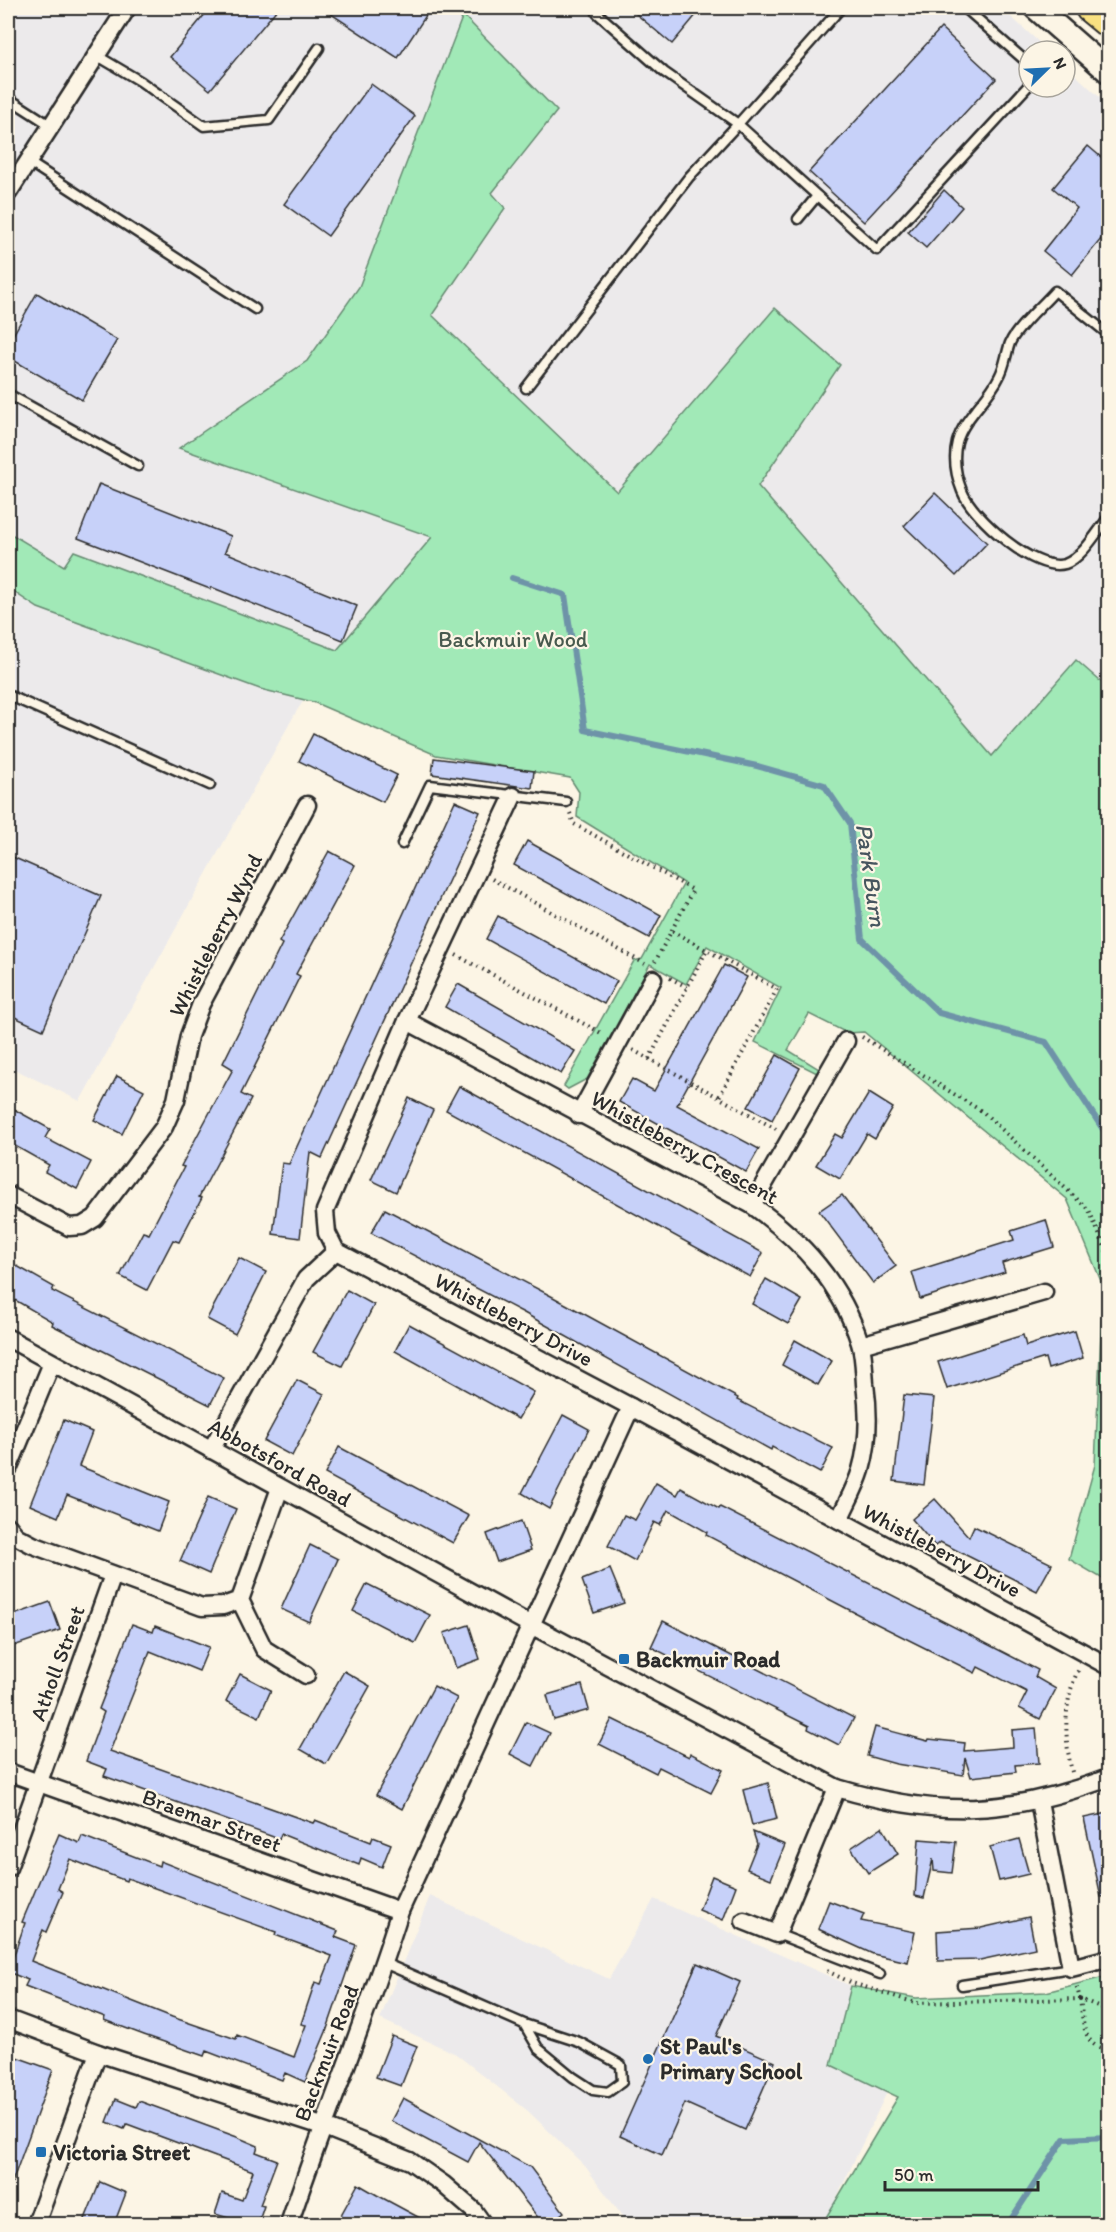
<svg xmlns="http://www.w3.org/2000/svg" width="1116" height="2232" font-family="Itim,sans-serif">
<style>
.built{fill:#eceaeb}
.green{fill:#a1e9b7;stroke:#668a71;stroke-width:1.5}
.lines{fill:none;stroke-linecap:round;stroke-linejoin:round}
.stream{stroke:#6e93a8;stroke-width:6}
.building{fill:#c7d1f9;stroke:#2b2b2b;stroke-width:1.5;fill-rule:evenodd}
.lane-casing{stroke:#2b2b2b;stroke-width:13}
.street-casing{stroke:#2b2b2b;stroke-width:21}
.secondary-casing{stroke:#2b2b2b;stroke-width:27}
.highway-casing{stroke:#2b2b2b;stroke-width:34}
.path{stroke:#2b2b2b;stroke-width:4;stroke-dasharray:1.5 4.5;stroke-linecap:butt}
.lane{stroke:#fcf5e5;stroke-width:8}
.street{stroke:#fcf5e5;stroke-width:16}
.secondary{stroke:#fcf5e5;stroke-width:22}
.highway{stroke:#f9e181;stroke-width:30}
.poi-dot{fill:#1f6fb2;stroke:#fcf5e5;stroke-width:2}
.labels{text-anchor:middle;stroke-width:4.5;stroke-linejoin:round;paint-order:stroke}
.park-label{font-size:22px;fill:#485a4e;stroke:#fcf5e5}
.street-label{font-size:22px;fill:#2b2b2b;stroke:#fcf5e5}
.poi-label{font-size:22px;font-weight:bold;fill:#2b2b2b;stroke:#fcf5e5;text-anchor:start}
.water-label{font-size:24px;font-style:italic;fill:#47565f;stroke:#fcf5e5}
</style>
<rect width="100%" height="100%" fill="#fcf5e5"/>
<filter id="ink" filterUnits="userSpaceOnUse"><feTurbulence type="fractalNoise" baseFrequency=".0167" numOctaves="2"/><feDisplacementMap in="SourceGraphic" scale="12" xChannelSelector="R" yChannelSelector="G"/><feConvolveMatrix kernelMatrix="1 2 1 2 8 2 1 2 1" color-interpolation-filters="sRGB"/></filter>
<g filter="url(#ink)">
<g class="built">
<polygon points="8,8 1001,8 1049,51 1029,51 1029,87 1065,87 1065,65 1108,105 1108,688 1075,660 993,756 757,485 840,365 776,309 618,492 432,315 505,209 491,193 557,111 463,15 359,287 307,361 180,448 432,537 338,650 296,712 80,1101 8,1066"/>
<polygon points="430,1896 609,1979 654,1899 851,1986 831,2065 888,2090 824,2224 628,2224 585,2166 528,2111 456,2054 380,2019"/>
</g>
<g class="green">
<polygon points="463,15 557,111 492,193 505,208 432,315 617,492 775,308 840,365 758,486 992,756 1076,660 1108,688 1108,1582 1069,1559 1095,1465 1103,1286 1067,1199 864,1032 847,1033 809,1014 788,1050 819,1069 817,1073 755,1042 781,988 707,946 686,984 650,964 587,1079 568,1089 564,1086 634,961 642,959 684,883 577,817 579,792 570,778 436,755 313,702 260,689 38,608 8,588 8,532 64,566 74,551 337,650 432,537 179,448 307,361 359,287"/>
<polygon points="1108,1976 1108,2224 822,2224 898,2097 831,2065 851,1986 916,1998 1046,1992"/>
</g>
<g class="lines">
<g class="stream">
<polyline points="512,578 565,595 585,730 757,766 824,785 850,823 862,939 939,1013 1046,1042 1108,1137"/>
<polyline points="957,2224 973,2224"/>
<polyline points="1008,2224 1064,2139 1108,2137"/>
</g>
</g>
<g class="building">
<polygon points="210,8 278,8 210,90 170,57"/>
<polygon points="322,8 418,8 427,14 398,58"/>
<polygon points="629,8 702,8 672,44"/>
<polygon points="941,28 996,79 864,222 809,172"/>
<polygon points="371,84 415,116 328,236 284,204"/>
<polygon points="1088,146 1108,163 1108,246 1101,239 1072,275 1043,251 1077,208 1053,188"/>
<polygon points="944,190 962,207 926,248 908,232"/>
<polygon points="37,293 117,340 82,400 8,357 8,344"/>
<polygon points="99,484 231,536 225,552 357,606 343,640 211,587 210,589 78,538"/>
<polygon points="935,493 987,543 956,576 904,526"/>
<polygon points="313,734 397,775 383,802 299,761"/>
<polygon points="434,758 534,771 532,788 432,774"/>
<polygon points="455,801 480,812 322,1158 310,1152 300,1238 273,1234 282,1163 289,1164"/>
<polygon points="527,841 661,915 649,938 514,865"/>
<polygon points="329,851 355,865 296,974 300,976 241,1094 251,1099 199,1197 202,1198 179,1242 173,1240 147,1290 120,1276 143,1232 149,1234 184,1167 181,1166 233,1069 223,1063 282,944 279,942"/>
<polygon points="8,855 101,896 43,1030 8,1014"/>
<polygon points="498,916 617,981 604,1004 486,939"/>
<polygon points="724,965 747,977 677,1105 759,1149 746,1172 619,1102 632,1079 654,1091"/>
<polygon points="458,984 575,1051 561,1074 445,1007"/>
<polygon points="777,1055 800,1068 772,1120 748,1107"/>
<polygon points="117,1076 144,1090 122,1134 94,1120"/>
<polygon points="459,1086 763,1253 750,1277 446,1110"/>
<polygon points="869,1093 893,1108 875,1139 867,1134 840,1179 816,1165 835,1134 842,1138"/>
<polygon points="409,1098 433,1110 396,1192 371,1180"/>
<polygon points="8,1106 50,1129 45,1138 91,1162 77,1189 45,1172 49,1165 8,1142"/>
<polygon points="842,1195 896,1266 873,1283 819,1211"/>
<polygon points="385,1209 553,1297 738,1398 737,1400 833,1448 820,1473 772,1447 771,1450 524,1313 371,1233"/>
<polygon points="1046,1220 1054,1247 1002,1263 1005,1272 920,1299 912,1272 1014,1240 1011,1231"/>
<polygon points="239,1258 266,1272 235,1334 207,1319"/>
<polygon points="8,1261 54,1287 52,1291 224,1378 210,1405 52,1325 53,1322 8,1296"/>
<polygon points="766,1279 802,1300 788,1324 752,1304"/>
<polygon points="347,1290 374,1305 342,1366 313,1352"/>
<polygon points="409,1324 534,1392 518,1419 395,1351"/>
<polygon points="1075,1331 1083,1358 1048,1369 1045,1358 947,1389 938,1362 1023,1335 1026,1346"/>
<polygon points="795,1340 832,1361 818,1385 782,1365"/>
<polygon points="297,1380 324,1394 292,1456 264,1441"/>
<polygon points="904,1395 934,1398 924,1485 894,1481"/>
<polygon points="563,1415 589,1429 549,1509 522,1493"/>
<polygon points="64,1420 92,1432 79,1466 169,1502 158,1531 67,1495 58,1517 30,1505"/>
<polygon points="339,1447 469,1516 453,1543 325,1474"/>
<polygon points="656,1483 677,1495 681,1488 719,1509 720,1507 1038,1670 1035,1677 1056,1689 1040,1719 1019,1708 1027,1692 978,1667 975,1673 867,1619 706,1535 707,1532 668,1510 660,1525 654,1522 635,1561 608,1546 624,1515 635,1520"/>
<polygon points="208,1497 236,1509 209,1574 180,1561"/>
<polygon points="935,1499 969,1537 974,1526 1052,1564 1037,1591 940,1542 935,1546 912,1519"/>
<polygon points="521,1521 531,1550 497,1562 487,1534"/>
<polygon points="310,1545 338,1559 309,1622 281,1609"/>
<polygon points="610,1569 624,1603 594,1613 582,1580"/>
<polygon points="367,1584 430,1615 415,1643 353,1611"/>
<polygon points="50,1602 60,1630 8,1648 8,1617"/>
<polygon points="663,1621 854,1718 839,1745 808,1729 809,1726 651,1647"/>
<polygon points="132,1624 153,1632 155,1626 209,1647 199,1671 150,1651 110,1751 313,1823 315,1820 371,1842 373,1837 391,1844 382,1867 361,1858 359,1865 281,1834 279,1839 104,1776 107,1769 86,1761 104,1712 99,1709"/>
<polygon points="469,1625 480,1659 456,1668 444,1633"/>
<polygon points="344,1671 370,1686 326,1764 300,1749"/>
<polygon points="240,1674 271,1690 259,1717 226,1701"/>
<polygon points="582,1685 589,1710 554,1720 547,1695"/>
<polygon points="434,1686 457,1698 402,1809 376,1795"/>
<polygon points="612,1719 689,1757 690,1753 723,1770 711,1793 659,1767 656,1773 599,1744"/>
<polygon points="526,1722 550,1733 533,1766 510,1754"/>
<polygon points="875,1727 928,1741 929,1739 965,1743 964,1751 1013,1747 1012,1730 1036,1728 1039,1763 1015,1765 1016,1772 971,1777 965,1758 963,1775 896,1764 867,1756"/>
<polygon points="768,1783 777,1819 752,1825 743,1790"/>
<polygon points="1108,1813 1108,1896 1101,1897 1084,1818"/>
<polygon points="882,1827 898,1854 868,1873 851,1848"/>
<polygon points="753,1832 785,1845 771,1879 747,1869 757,1844"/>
<path d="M59 1834 79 1843 82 1836 159 1866 160 1861 338 1931 335 1937 356 1945 326 2032 305 2082 285 2073 282 2080 206 2051 204 2056 144 2035 104 2020 105 2017 25 1986 28 1980 8 1972 25 1923 22 1922ZM70 1859 126 1881 127 1878 276 1932 275 1935 332 1956 321 1984 315 1982 301 2024 306 2025 294 2057 237 2035 236 2039 172 2017 31 1961 43 1930 46 1932 63 1892 58 1889Z"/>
<polygon points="919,1839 956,1842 952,1873 934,1871 933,1859 924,1898 915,1896"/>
<polygon points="1019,1839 1029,1874 999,1881 990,1847"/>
<polygon points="712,1876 736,1886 723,1920 699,1910"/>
<polygon points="829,1901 864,1914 861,1921 915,1932 908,1962 873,1954 818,1929"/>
<polygon points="1029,1917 1035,1948 980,1960 938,1961 937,1931 981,1928"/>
<polygon points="697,1963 740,1982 716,2036 775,2062 745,2130 685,2103 662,2155 620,2136"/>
<polygon points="392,2036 417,2046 401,2086 376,2077"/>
<polygon points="8,2054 53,2070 10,2188 8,2188"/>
<polygon points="403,2098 530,2167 564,2212 548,2224 543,2224 479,2142 468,2162 391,2121"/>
<polygon points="116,2099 136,2107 139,2101 237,2137 258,2146 256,2152 277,2160 260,2205 264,2206 258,2224 230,2224 232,2219 215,2214 222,2193 242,2200 253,2171 127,2124 124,2129 107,2122"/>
<polygon points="100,2182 126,2193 114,2224 83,2224"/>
<polygon points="358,2184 377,2195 431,2224 336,2224"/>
</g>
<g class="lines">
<g class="lane-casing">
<g id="lane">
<polyline points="841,8 738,124 877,250 1029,85"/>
<polyline points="965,8 1029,64"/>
<polyline points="96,55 140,81 204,126 269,120 319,48"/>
<polyline points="8,98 50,125"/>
<polyline points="27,161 255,309"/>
<polyline points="798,219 817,196"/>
<path d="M1108 334 1055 291C1043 305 1017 327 1010 343 1006 354 1005 367 999 377 988 400 964 417 957 442 953 458 956 476 962 491 972 517 1035 573 1065 564 1082 558 1097 532 1108 518"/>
<polyline points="526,388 689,177 738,124 664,72 597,13 601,8"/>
<polyline points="8,394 138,466"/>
<polyline points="8,695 210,785"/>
<polyline points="402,844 430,785 566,802"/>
<polyline points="777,1934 880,1974"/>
<polyline points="384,1963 524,2024 538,2048 573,2077 593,2090 608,2092 622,2082 621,2065 579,2042 524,2024"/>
<polyline points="962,1985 1071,1968"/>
</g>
</g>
<g class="street-casing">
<g id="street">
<polyline points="8,193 127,8"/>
<polyline points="513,796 407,1021 325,1211 327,1233 336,1251 631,1407 1108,1666"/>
<path d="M407 1021 752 1205C802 1241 841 1283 860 1343 864 1355 864 1370 865 1384 869 1412 869 1442 861 1470 856 1487 846 1504 839 1520"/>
<polyline points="579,1115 653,979"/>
<polyline points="8,1195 69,1227 82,1226 95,1218 164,1127 176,1100 189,1036 201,1004 307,805"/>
<polyline points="752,1205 846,1041"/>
<path d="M8 1338 531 1625 837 1788C938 1818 1010 1815 1108 1778"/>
<polyline points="861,1345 1044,1292"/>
<polyline points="211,1450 306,1279 336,1251"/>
<polyline points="8,1469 52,1363"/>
<polyline points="280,1488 240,1600 264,1649 306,1675"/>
<polyline points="8,1526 16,1536 33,1545 202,1607 223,1606 240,1600"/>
<polyline points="8,1772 400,1911"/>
<polyline points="1039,1801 1071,1968 1106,1959"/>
<polyline points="8,1868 113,1575"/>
<polyline points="744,1921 777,1934 837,1788"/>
<polyline points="8,2019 98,2053 322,2126 410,2161 443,2184 473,2210 483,2224"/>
<polyline points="36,2224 98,2053"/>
<path d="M289 2224C324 2119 367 2017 400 1911L631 1407"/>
</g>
</g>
<g class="secondary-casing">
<polyline id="secondary" points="1036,8 1108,71"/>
</g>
<g class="highway-casing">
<polyline id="highway" points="1091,8 1108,22"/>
</g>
<g class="path">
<polyline points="570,813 574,824 693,890 655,962"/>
<polyline points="492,879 645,964"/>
<polyline points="672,931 777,989 719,1097"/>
<polyline points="456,955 603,1034"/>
<polyline points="670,978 687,987"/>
<polyline points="862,1037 983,1112 1089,1210 1108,1255"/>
<polyline points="633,1050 776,1129"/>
<polyline points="649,1059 707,950"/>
<path d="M1072 1772C1064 1739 1063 1699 1079 1669"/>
<polyline points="827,1971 852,1983 916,2003 1080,1999 1076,1984"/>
<path d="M1108 2010 1080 1999C1083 2019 1082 2048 1108 2049"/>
</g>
<use href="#lane" class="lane"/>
<use href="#street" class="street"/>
<use href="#secondary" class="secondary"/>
<use href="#highway" class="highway"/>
</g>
</g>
<g class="poi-dot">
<rect x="618" y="1653" width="12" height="12" rx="3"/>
<circle cx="648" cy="2059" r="6"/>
<rect x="35" y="2146" width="12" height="12" rx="3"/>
</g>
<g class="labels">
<g class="park-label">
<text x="513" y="647">Backmuir Wood</text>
</g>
<g class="street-label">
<text transform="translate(215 935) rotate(-63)" y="8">Whistleberry Wynd</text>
<text transform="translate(685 1147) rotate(29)" y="8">Whistleberry Crescent</text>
<text transform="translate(514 1319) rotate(28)" y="8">Whistleberry Drive</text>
<text transform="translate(280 1462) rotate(29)" y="8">Abbotsford Road</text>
<text transform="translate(942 1550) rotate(28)" y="8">Whistleberry Drive</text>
<text transform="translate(57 1663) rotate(-70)" y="8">Atholl Street</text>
<text transform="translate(212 1820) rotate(20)" y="8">Braemar Street</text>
<text transform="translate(326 2053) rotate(-69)" y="8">Backmuir Road</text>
</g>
<g class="poi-label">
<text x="636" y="1667">Backmuir Road</text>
<text x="660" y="2054">St Paul's<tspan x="660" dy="25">Primary School</tspan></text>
<text x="53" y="2160">Victoria Street</text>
</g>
<g class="water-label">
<text transform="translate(871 875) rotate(82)" y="8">Park Burn</text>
</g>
</g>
<rect width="1116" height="2232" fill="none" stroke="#fcf5e5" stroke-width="30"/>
<rect x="15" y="15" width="1086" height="2202" fill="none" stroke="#2b2b2b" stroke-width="2" filter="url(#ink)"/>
<g transform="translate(1047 69) rotate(66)"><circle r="28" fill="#fcf5e5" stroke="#a8a49b" stroke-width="1.5"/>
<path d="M0-4.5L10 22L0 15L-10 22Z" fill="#1f6fb2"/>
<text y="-9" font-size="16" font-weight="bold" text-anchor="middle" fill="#2b2b2b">N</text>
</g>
<path d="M885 2181v9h153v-9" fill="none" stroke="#2b2b2b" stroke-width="3"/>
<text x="894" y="2181" font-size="18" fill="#2b2b2b" stroke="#fcf5e5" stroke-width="4.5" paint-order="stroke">50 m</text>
</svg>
